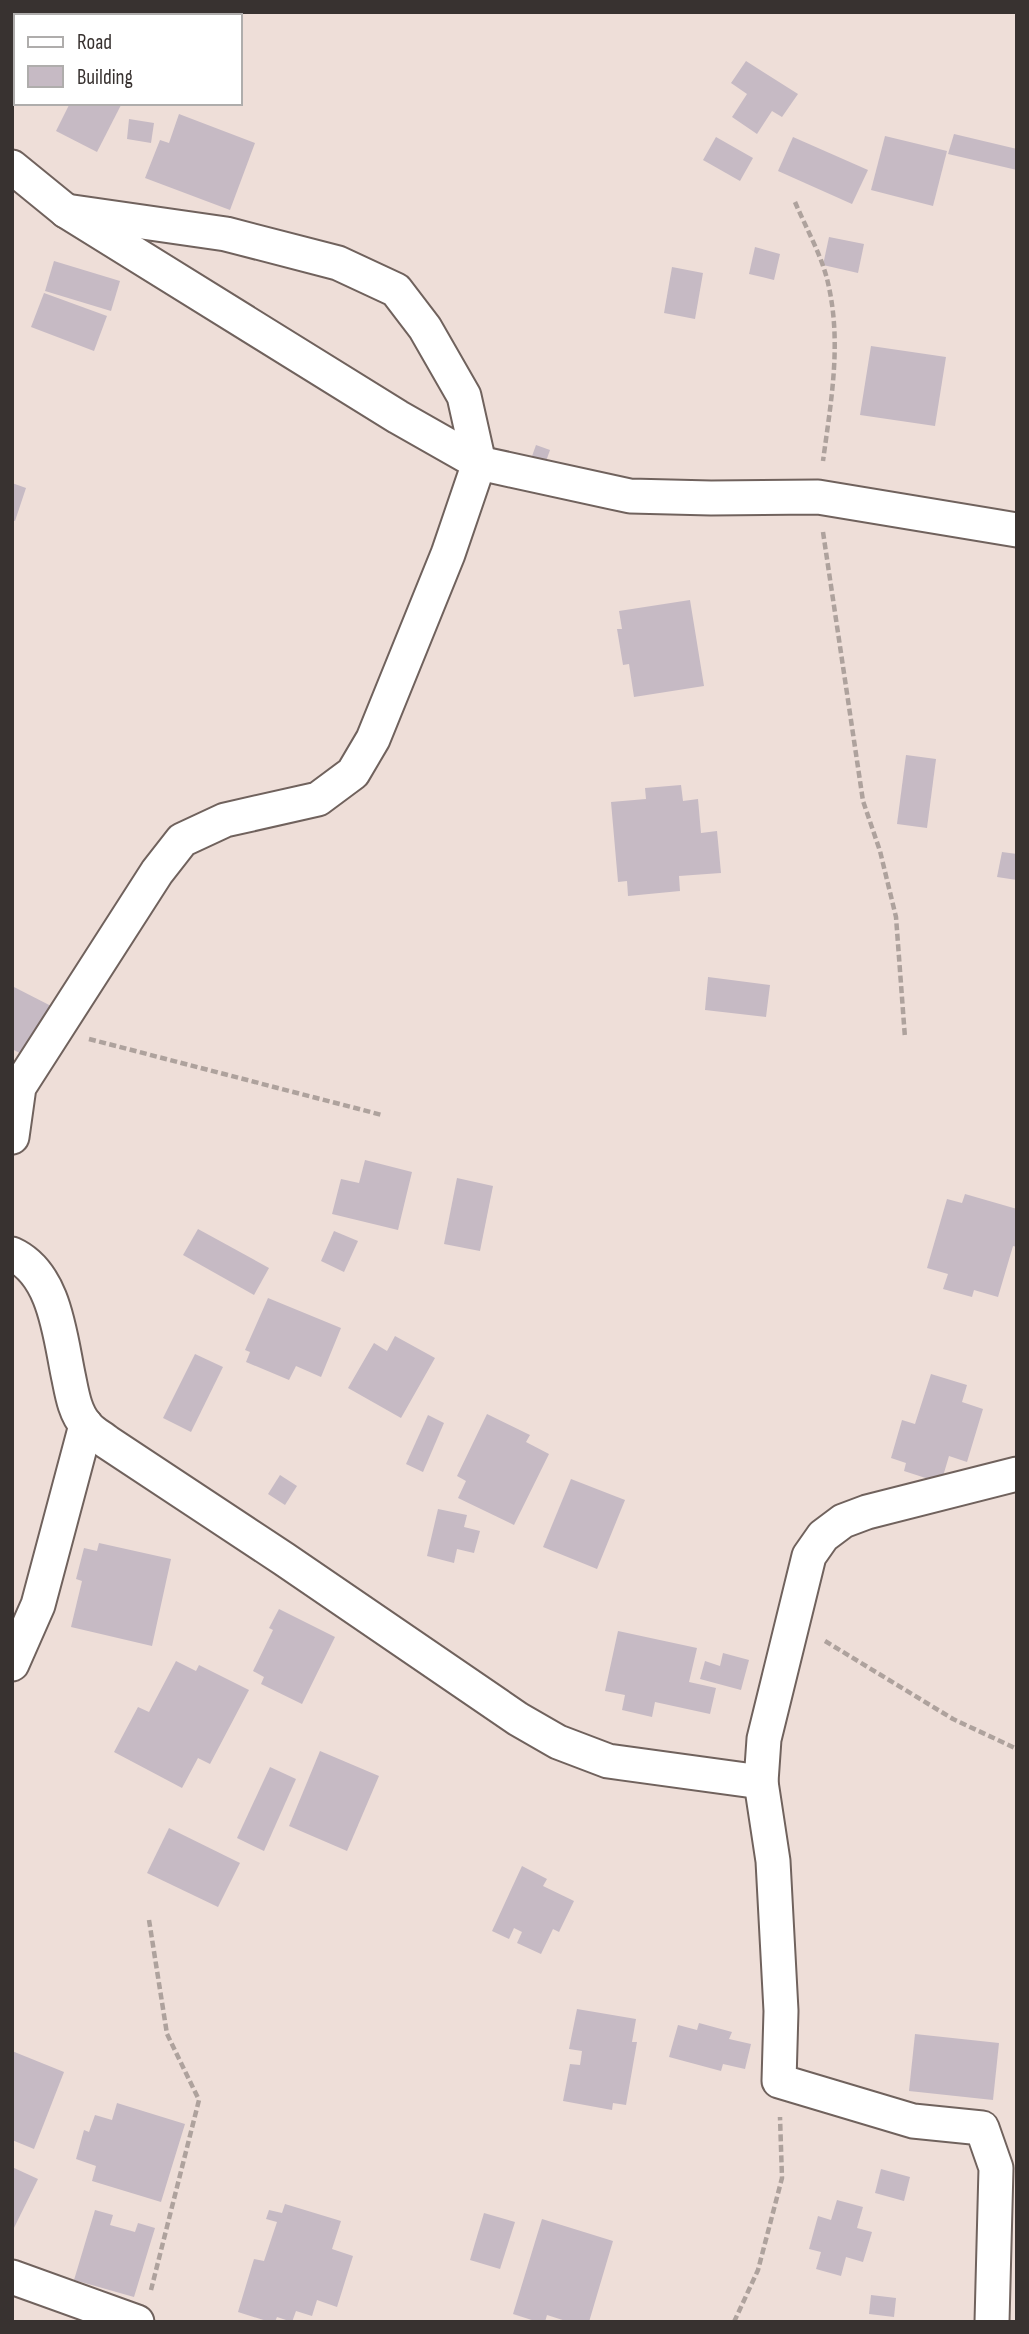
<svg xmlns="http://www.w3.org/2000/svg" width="1029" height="2334" font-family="'Sofia Sans Condensed',sans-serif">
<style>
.building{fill:#c6bac4}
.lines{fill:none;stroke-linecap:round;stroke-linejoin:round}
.street-casing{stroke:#70625d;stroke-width:37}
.path{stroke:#aea29d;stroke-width:4.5;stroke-dasharray:7 3.5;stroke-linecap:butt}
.street{stroke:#fff;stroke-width:33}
</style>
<rect width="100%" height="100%" fill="#eeded8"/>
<g class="building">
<polygon points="746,61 798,94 782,117 772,111 757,134 732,117 747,94 731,83"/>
<polygon points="70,103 122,103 97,152 56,131"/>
<polygon points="179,114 255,143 230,210 145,178 160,140 169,143"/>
<polygon points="129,119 154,123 151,143 127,139"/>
<polygon points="954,134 1017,149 1017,170 948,154"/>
<polygon points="885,136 947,151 933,206 871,190"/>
<polygon points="716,137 753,158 740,181 703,160"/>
<polygon points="793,137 868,170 852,204 778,171"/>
<polygon points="829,237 864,244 858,273 823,265"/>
<polygon points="755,247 780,254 774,280 749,274"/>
<polygon points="54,261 120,281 111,311 45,291"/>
<polygon points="672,267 703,273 695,319 664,313"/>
<polygon points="44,293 107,316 94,351 31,327"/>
<polygon points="871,346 946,357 935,426 860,415"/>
<polygon points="536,445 550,450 545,464 531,459"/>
<polygon points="12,483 26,488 15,521 12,520"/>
<polygon points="690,600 704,686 634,697 629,664 623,665 617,629 622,629 619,611"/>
<polygon points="906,755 936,759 927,828 897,824"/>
<polygon points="681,785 683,801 698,799 701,833 717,831 721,873 679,876 680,891 628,896 627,881 618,882 611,802 646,799 645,788"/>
<polygon points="1002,852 1017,854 1017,880 997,877"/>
<polygon points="708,977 770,985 766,1017 705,1010"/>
<polygon points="12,986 57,1009 31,1059 12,1049"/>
<polygon points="365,1160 412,1172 398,1230 332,1214 341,1179 359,1183"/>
<polygon points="457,1178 493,1186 480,1251 444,1244"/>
<polygon points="965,1194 1017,1209 1017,1247 1013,1246 998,1297 974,1290 972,1297 943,1289 948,1274 927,1268 947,1199 962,1203"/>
<polygon points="198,1229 269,1268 254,1295 183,1255"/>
<polygon points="334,1231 358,1241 344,1272 321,1261"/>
<polygon points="268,1298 341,1328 321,1377 296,1366 289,1380 246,1362 250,1352 245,1350"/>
<polygon points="395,1336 435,1358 401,1418 348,1388 374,1343 387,1351"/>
<polygon points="195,1354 223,1367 191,1432 163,1418"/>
<polygon points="931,1374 967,1385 962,1402 983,1409 967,1462 949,1456 941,1483 904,1471 906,1463 891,1458 902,1420 915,1424"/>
<polygon points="487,1414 530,1435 526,1442 549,1454 514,1525 458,1498 466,1481 457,1476"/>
<polygon points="428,1415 444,1423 423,1472 406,1464"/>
<polygon points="280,1475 297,1486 285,1505 268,1494"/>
<polygon points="571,1479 625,1500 597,1569 543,1547"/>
<polygon points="438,1509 467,1515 464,1527 480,1531 474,1553 457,1549 454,1563 427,1556"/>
<polygon points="99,1543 171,1559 152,1646 71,1627 82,1581 76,1579 84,1548 97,1551"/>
<polygon points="279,1609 335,1637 302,1704 261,1684 264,1677 253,1671 273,1630 269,1628"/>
<polygon points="618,1631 697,1648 689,1682 716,1688 710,1714 655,1702 652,1717 622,1710 625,1695 605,1691"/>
<polygon points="723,1653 749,1660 741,1690 700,1679 705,1661 720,1666"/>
<polygon points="176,1661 196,1671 199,1665 249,1690 210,1764 198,1758 182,1788 114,1752 138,1707 149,1712"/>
<polygon points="320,1751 379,1776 347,1851 289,1826"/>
<polygon points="270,1767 296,1779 264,1851 237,1838"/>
<polygon points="169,1828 240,1863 218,1907 147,1873"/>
<polygon points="522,1866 547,1879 543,1886 574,1901 559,1932 553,1929 541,1954 517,1943 522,1932 514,1928 509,1939 492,1931"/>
<polygon points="577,2009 636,2019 632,2042 637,2042 626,2105 613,2103 612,2110 563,2101 570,2064 580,2065 582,2051 569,2049"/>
<polygon points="699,2023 732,2032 729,2039 751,2044 745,2069 723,2064 721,2071 669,2057 678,2025 697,2030"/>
<polygon points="915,2034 999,2043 993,2100 909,2091"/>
<polygon points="12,2051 64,2072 34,2149 12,2140"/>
<polygon points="117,2103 185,2124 161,2202 92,2181 96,2166 76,2159 84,2130 89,2132 95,2115 112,2120"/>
<polygon points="12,2167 38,2179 12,2232"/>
<polygon points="881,2169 910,2177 904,2201 875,2193"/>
<polygon points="837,2200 863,2207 857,2228 872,2232 863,2262 846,2257 841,2276 816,2269 821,2252 809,2249 818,2216 831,2220"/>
<polygon points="285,2204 341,2221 332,2249 353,2256 337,2307 317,2300 312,2316 296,2311 292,2322 277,2317 275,2322 270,2322 238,2312 254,2259 264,2261 277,2222 266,2219 269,2210 282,2213"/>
<polygon points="95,2210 113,2215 110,2225 135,2232 138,2223 155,2228 134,2297 74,2280"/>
<polygon points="484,2213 515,2222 500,2269 470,2260"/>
<polygon points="542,2219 613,2241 589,2322 569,2322 547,2315 545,2322 538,2322 513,2314"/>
<polygon points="871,2295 896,2298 894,2317 869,2314"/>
</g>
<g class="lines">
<g class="street-casing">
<g id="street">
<polyline points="12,167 66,211 398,417 479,463 630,496 711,498 818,497 1017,530"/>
<polyline points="12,1137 19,1087 157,872 182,840 225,820 318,799 353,773 373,739 448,554 479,463 464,396 425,328 396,290 338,263 226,234 66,211"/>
<path d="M12 1254C56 1274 60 1338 69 1379 72 1394 75 1413 86 1425 91 1432 101 1437 107 1442L284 1559 518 1719 558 1742 608 1761 761 1782"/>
<polyline points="12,1664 38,1605 86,1425"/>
<polyline points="12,2277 137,2322"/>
<polyline points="992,2322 996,2168 982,2128 913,2121 779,2081 781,2011 773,1861 761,1782 764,1739 809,1556 823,1536 843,1521 867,1512 1017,1474"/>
</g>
</g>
<g class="path">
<path d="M795 202C806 228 822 256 828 283 842 343 831 401 823 461"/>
<polyline points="823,532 863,801 880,851 896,917 905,1038"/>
<polyline points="89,1039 382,1115"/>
<polyline points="825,1641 953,1719 1017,1749"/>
<polyline points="149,1920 167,2034 199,2100 151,2290"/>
<polyline points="734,2322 758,2270 782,2178 780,2117"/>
</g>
<use href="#street" class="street"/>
</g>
<rect width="1029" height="2334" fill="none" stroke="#383230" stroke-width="28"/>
<rect x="14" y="14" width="228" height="91" fill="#ffffff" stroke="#afadac" stroke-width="2"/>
<rect x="28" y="37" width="35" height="10" fill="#ffffff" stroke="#afadac" stroke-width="2"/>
<text x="77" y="49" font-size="21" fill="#383230">Road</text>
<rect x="28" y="66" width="35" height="21" fill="#c6bac4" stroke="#afadac" stroke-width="2"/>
<text x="77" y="84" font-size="21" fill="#383230">Building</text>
</svg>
